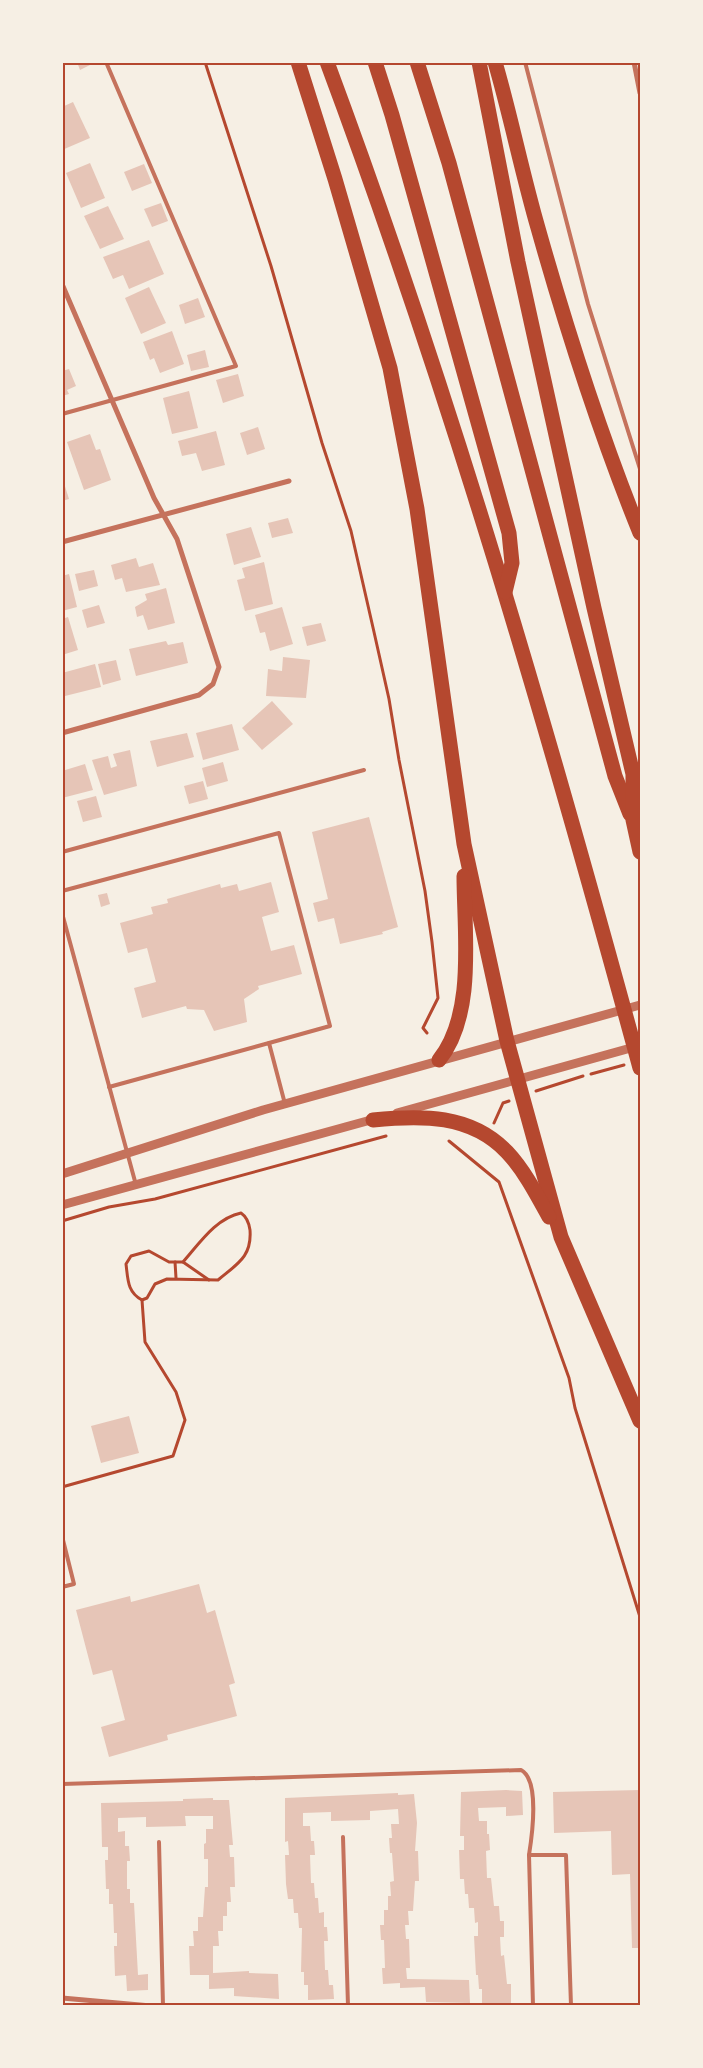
<svg xmlns="http://www.w3.org/2000/svg" width="703" height="2068" font-family="'Noto Sans',sans-serif">
<style>
.building{fill:#e6c5b7}
.lines{fill:none;stroke-linecap:round;stroke-linejoin:round}
.path{stroke:#b5482f;stroke-width:3}
.service{stroke:#c5725c;stroke-width:4}
.minor{stroke:#c5725c;stroke-width:5}
.tertiary{stroke:#c5725c;stroke-width:9}
.motorway{stroke:#b5482f;stroke-width:15}
.neatline{fill:none;stroke:#b5482f;stroke-width:2}
</style>
<rect width="100%" height="100%" fill="#f6efe4"/>
<g class="building">
<polygon points="77,62 96,62 80,70"/>
<polygon points="73,102 90,138 62,150 62,107"/>
<polygon points="90,163 105,198 81,208 66,173"/>
<polygon points="144,164 152,183 132,191 124,172"/>
<polygon points="161,203 168,221 152,227 144,209"/>
<polygon points="108,206 124,239 100,249 84,216"/>
<polygon points="149,240 164,274 129,289 123,275 113,279 103,257"/>
<polygon points="149,287 166,323 141,334 125,298"/>
<polygon points="198,298 205,317 185,324 179,305"/>
<polygon points="172,331 184,364 160,373 154,358 150,360 143,342"/>
<polygon points="205,350 209,367 191,371 187,355"/>
<polygon points="69,369 76,386 67,390 69,394 62,396 62,371"/>
<polygon points="238,374 244,396 223,403 216,380"/>
<polygon points="189,391 198,428 172,434 163,398"/>
<polygon points="258,427 265,449 247,455 240,433"/>
<polygon points="216,431 225,465 202,471 196,453 182,456 178,441"/>
<polygon points="90,434 96,450 100,449 111,480 84,490 67,442"/>
<polygon points="62,477 69,499 62,501"/>
<polygon points="288,518 293,533 272,538 268,523"/>
<polygon points="251,527 261,557 234,565 226,534"/>
<polygon points="136,558 139,567 153,563 160,585 126,592 122,578 115,580 111,565"/>
<polygon points="264,562 273,604 245,611 237,580 245,578 242,568"/>
<polygon points="94,570 98,586 79,591 75,574"/>
<polygon points="69,574 77,607 62,611 62,576"/>
<polygon points="166,588 175,623 148,630 143,615 137,617 135,607 147,600 145,594"/>
<polygon points="99,605 105,623 87,628 82,610"/>
<polygon points="282,607 293,644 270,651 265,632 260,633 255,615"/>
<polygon points="68,617 78,650 62,655 62,619"/>
<polygon points="321,623 326,641 307,646 302,627"/>
<polygon points="166,641 168,645 183,642 188,663 136,676 129,649"/>
<polygon points="283,657 310,660 306,698 266,696 268,669 282,671"/>
<polygon points="116,660 121,680 103,685 98,664"/>
<polygon points="95,664 101,687 65,696 62,673"/>
<polygon points="272,701 293,724 262,750 242,728"/>
<polygon points="232,724 239,750 203,760 196,733"/>
<polygon points="187,733 194,757 157,767 150,741"/>
<polygon points="130,750 137,786 104,795 92,760 108,756 111,768 117,766 113,754"/>
<polygon points="223,762 228,781 207,787 202,768"/>
<polygon points="85,764 93,790 62,798 62,771"/>
<polygon points="203,781 208,799 189,804 184,786"/>
<polygon points="96,796 102,817 83,822 77,801"/>
<polygon points="369,817 398,927 382,932 383,934 340,944 334,918 318,922 313,903 328,899 312,832"/>
<polygon points="271,882 279,912 262,917 271,951 294,945 302,974 258,986 259,989 244,999 247,1022 214,1031 204,1010 187,1009 186,1006 142,1018 134,988 156,982 147,948 128,953 120,923 153,914 151,907 168,903 167,899 220,884 221,888 237,884 239,891"/>
<polygon points="107,893 110,904 101,907 98,895"/>
<polygon points="129,1416 139,1453 101,1463 91,1426"/>
<polygon points="199,1584 207,1613 215,1610 235,1683 229,1685 237,1716 167,1735 168,1740 109,1757 101,1727 125,1720 112,1670 93,1675 76,1610 130,1596 131,1602"/>
<polygon points="506,1790 522,1791 523,1815 506,1816 506,1807 478,1808 479,1821 487,1821 487,1834 489,1834 490,1850 486,1851 487,1878 491,1878 494,1906 499,1906 500,1921 504,1921 504,1937 500,1937 501,1956 504,1955 507,1984 511,1984 511,2006 482,2006 482,1989 479,1989 478,1975 476,1975 474,1936 478,1936 478,1922 475,1923 474,1908 469,1908 468,1894 465,1894 464,1879 460,1879 459,1850 464,1850 464,1836 460,1836 461,1792"/>
<polygon points="640,1790 640,1948 632,1948 630,1874 612,1875 611,1831 554,1833 553,1792"/>
<polygon points="398,1793 398,1795 414,1794 417,1823 415,1851 418,1851 419,1881 415,1881 413,1911 408,1911 409,1925 405,1925 406,1939 409,1939 410,1968 406,1968 407,1979 469,1980 470,2003 426,2002 425,1987 400,1988 400,1983 383,1984 382,1968 385,1968 384,1940 381,1940 380,1925 384,1925 384,1910 388,1910 388,1896 391,1896 390,1882 394,1881 392,1853 390,1853 389,1838 392,1838 391,1824 399,1824 398,1809 370,1811 370,1820 331,1821 331,1812 303,1813 303,1826 310,1826 311,1841 314,1841 315,1855 310,1855 311,1883 314,1883 315,1898 318,1898 319,1913 324,1912 324,1927 327,1927 328,1941 324,1941 325,1970 328,1970 329,1985 333,1985 334,1999 308,2000 308,1985 304,1985 304,1972 301,1972 302,1928 299,1928 298,1913 294,1913 293,1899 288,1899 286,1884 285,1855 289,1855 288,1841 285,1842 285,1798"/>
<polygon points="213,1798 213,1800 229,1800 233,1845 229,1845 230,1857 234,1857 235,1887 230,1887 231,1902 227,1902 227,1916 223,1916 223,1931 218,1931 219,1946 213,1946 213,1973 249,1971 249,1973 278,1974 279,1999 234,1996 234,1988 209,1989 209,1975 190,1975 189,1946 194,1946 193,1931 198,1931 198,1917 203,1917 205,1887 208,1887 208,1859 204,1859 204,1844 206,1843 206,1829 213,1829 213,1816 185,1816 186,1826 146,1827 146,1817 118,1818 118,1832 125,1831 125,1846 129,1846 130,1861 127,1861 127,1889 130,1889 130,1903 134,1903 138,1975 148,1974 148,1990 127,1991 126,1975 115,1976 114,1946 117,1946 117,1933 114,1933 113,1904 109,1904 109,1889 106,1889 105,1860 108,1860 108,1847 102,1847 101,1803 183,1801 183,1799"/>
</g>
<g class="lines">
<g class="path">
<polyline points="205,62 271,266 322,443 351,531 374,632 389,699 399,760 425,891 432,942 438,998 423,1028 427,1033"/>
<polyline points="591,1074 624,1065"/>
<polyline points="536,1091 583,1076"/>
<polyline points="494,1123 503,1103 509,1101"/>
<polyline points="449,1141 499,1182 569,1378 575,1408 640,1617"/>
<path d="M241 1213C247 1217 249 1223 250 1230 252 1257 237 1264 218 1280L167 1279 155 1284 147 1298 142 1300C127 1292 128 1279 126 1264L131 1256 149 1251 169 1262H183C199 1244 216 1218 241 1213Z"/>
<polyline points="62,1221 109,1207 155,1199 386,1136"/>
<polyline points="175,1262 176,1278"/>
<polyline points="183,1262 209,1280"/>
<polyline points="62,1487 173,1456 185,1420 176,1392 145,1342 142,1300"/>
</g>
<g class="service">
<polyline points="525,62 588,304 640,469"/>
<polyline points="62,414 236,366 106,62"/>
<polyline points="62,852 364,770"/>
<polyline points="62,891 279,833 330,1026 269,1043"/>
<polyline points="62,913 136,1185"/>
<polyline points="109,1087 269,1043 285,1104"/>
<polyline points="62,1536 74,1584 62,1587"/>
<path d="M62 1784 521 1770C540 1780 532 1836 529 1855"/>
<polyline points="343,1837 348,2006"/>
<polyline points="159,1842 163,2006"/>
<polyline points="533,2006 529,1855 566,1855 571,2006"/>
</g>
<g class="minor">
<polyline points="634,62 640,93"/>
<polyline points="62,284 154,498 177,539 219,667 213,684 199,695 62,733"/>
<polyline points="62,542 289,481"/>
<polyline points="62,1998 151,2006"/>
</g>
<g class="tertiary">
<polyline points="397,1113 638,1046"/>
<polyline points="62,1174 263,1110 640,1005"/>
<polyline points="62,1205 378,1118"/>
</g>
<g class="motorway">
<polyline points="298,62 335,179 390,368 417,509 464,844 507,1041 561,1237 640,1421"/>
<path d="M327 62C450 392 548 729 640 1068"/>
<polyline points="375,62 392,115 509,533 512,563 505,592"/>
<polyline points="417,62 449,163 615,776 630,814"/>
<polyline points="479,62 518,262 594,608 633,774 633,820 640,852"/>
<path d="M495 62C511 117 522 173 538 228 567 331 600 434 640 533"/>
<path d="M439 1060C476 1014 464 932 464 876"/>
<path d="M373 1120C421 1115 471 1114 507 1152 524 1170 537 1195 549 1217"/>
</g>
</g>
<rect width="703" height="2068" fill="none" stroke="#f6efe4" stroke-width="128"/>
<rect x="64" y="64" width="575" height="1940" class="neatline"/>
</svg>
